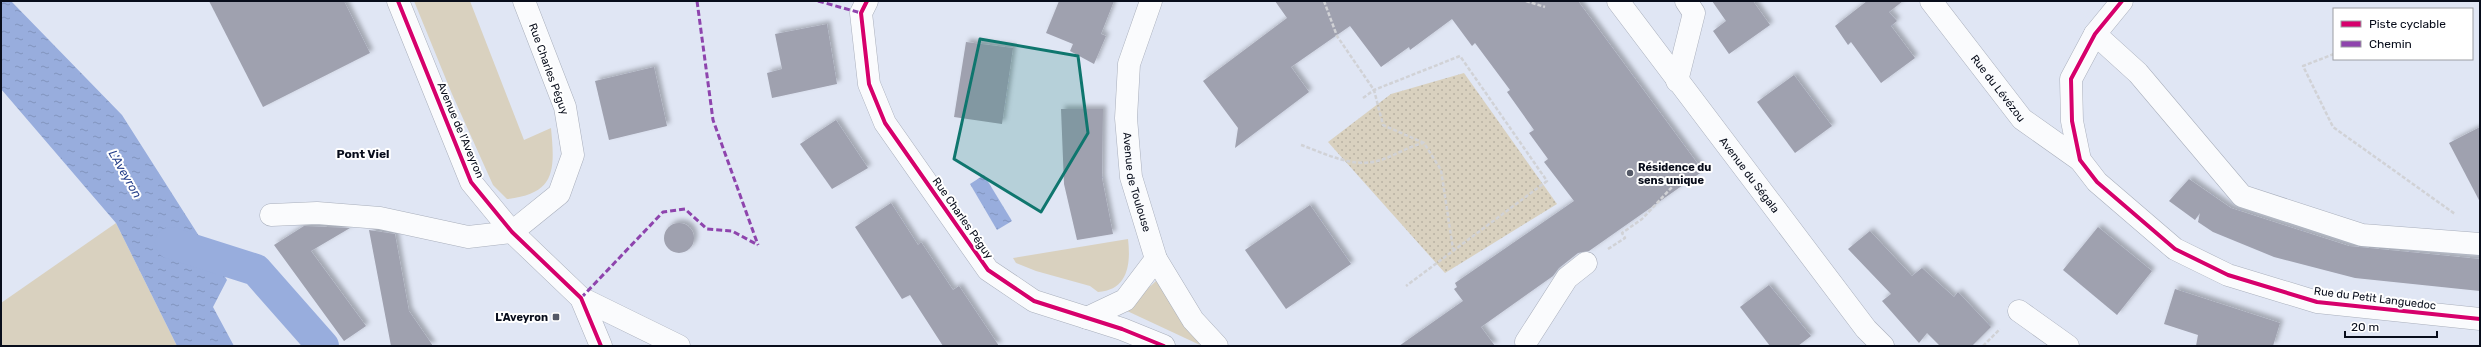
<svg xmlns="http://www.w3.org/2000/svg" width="2481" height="347" font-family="Rubik,sans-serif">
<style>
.grass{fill:#d9d1bf}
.park{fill:url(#park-dots)}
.water{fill:url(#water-ripples)}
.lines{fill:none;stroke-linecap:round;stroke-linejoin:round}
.canal{stroke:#98addd;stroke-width:32}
.building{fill:#9fa1af;filter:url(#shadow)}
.minor-casing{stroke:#a9afbc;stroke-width:23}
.major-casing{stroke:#a9afbc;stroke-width:23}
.path{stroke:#d1d2d6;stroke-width:2.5;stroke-dasharray:4 2;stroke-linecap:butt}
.minor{stroke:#fafbfd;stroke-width:22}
.major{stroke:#fafbfd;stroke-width:22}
.quiet{stroke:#8e44ad;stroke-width:3;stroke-dasharray:6 3;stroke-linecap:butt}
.cycleway-casing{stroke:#fff;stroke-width:6}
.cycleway{stroke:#d6006c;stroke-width:4}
.marked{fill:#0f766e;fill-opacity:0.2;stroke:#0f766e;stroke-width:3;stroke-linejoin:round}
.poi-dot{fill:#545967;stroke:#fff;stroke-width:1.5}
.labels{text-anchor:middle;stroke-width:4;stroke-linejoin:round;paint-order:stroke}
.street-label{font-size:11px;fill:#080d1b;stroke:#fff}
.poi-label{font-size:11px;font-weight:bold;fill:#080d1b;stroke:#fff;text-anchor:start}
.neighbourhood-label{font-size:12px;font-weight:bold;fill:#080d1b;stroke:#fff}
.water-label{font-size:12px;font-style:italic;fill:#253f8a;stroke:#fff}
</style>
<defs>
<pattern id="park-dots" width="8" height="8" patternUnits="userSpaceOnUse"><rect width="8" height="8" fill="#d9d1bf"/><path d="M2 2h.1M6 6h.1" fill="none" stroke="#b9b2a4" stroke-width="1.8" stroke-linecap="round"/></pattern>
<pattern id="water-ripples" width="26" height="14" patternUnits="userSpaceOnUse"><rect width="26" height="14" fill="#98addd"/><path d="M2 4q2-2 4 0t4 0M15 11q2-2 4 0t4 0" fill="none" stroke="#8294bd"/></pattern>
<filter id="shadow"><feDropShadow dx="3.5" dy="-3.5" stdDeviation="2" flood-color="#0004"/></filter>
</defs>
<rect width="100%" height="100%" fill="#e0e6f4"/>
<g class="grass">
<path d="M414 1H470L524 140 551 128C555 170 556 194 507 199L493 185 452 94Z"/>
<polygon points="116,223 177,346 1,346 1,303"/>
<path d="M1128 239C1131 264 1128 290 1098 292L1090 286 1036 271 1016 263 1013 258Z"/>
<polygon points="1156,281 1200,345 1125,310"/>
</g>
<polygon class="park" points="1464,73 1557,204 1445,273 1328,142 1391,94"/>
<g class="water">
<polygon points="1,1 11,1 122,115 227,280 213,307 234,346 177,346 116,223 1,89"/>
<polygon points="984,175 1012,221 997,230 970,184"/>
</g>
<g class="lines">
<polyline class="canal" points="171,243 256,270 323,346"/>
</g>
<g class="building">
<polygon points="209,1 344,1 370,53 263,107"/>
<polygon points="1059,1 1114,1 1101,34 1106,36 1094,64 1070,51 1073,44 1046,33"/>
<polygon points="1275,1 1578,1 1703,171 1589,251 1578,253 1559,268 1553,276 1481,327 1495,346 1399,346 1463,301 1454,289 1457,287 1455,283 1574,201 1544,162 1548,159 1529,133 1534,130 1507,92 1510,90 1475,43 1472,46 1452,19 1410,50 1409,47 1381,67 1350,26 1291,67 1309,92 1235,148 1238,128 1203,81 1287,18"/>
<polygon points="1712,1 1753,1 1770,25 1729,54 1713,31 1726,21"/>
<polygon points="1867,1 1903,1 1889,12 1897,21 1891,26 1915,58 1881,83 1851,42 1848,45 1835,26"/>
<polygon points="827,24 837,84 772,98 767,73 782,69 775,34"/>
<polygon points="966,42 1013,48 1002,124 954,117"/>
<polygon points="654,67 667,126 609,140 595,81"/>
<polygon points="1794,75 1832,126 1795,153 1757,102"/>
<polygon points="1061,109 1103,109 1102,178 1113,234 1077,240 1064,184"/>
<polygon points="836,120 868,168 832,189 800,144"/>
<polygon points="2480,127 2480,202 2449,143"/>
<polygon points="2189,179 2231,208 2349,246 2480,259 2480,291 2355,278 2274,257 2213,232 2198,222 2200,213 2195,220 2169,201"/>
<polygon points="891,203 918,245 921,242 953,290 959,286 999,346 943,346 910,295 902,299 855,227"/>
<polygon points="1310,205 1351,264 1286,309 1245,250"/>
<circle cx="679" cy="238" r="15"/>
<polygon points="304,226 350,228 311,251 366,326 344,341 274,245"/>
<polygon points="2098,227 2152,271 2117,315 2063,270"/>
<polygon points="369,230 395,234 409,311 433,346 391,346"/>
<polygon points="1870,231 1912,276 1922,268 1954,297 1958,292 1991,327 1972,346 1940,346 1927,333 1919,343 1882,301 1891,294 1848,249"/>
<polygon points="1769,285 1811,336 1798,346 1770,346 1740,307"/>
<polygon points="2175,289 2280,323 2273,346 2196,346 2198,335 2164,324"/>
</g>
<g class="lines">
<g class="minor-casing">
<g id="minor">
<polyline points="398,1 471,182 512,232 581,298 601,346"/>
<polyline points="867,1 861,13 869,84 885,123 988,270 1034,301 1122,329 1164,346"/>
<path id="s1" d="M1931 1 2022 119 2080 160"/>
<polyline points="2122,1 2095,34 2071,79 2072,121 2080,160 2097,182 2175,249 2228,275 2317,302 2480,319"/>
<polyline points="2095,34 2138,73 2242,196 2362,235 2480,244"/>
<polyline points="1677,81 1694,13 1686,1"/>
<polyline points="271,215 317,213 380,218 468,237 512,232 559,194 573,155 565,107 524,1"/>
<polyline points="581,298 679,346"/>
<polyline points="2019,311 2068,346"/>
<polyline points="1087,318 1125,300 1156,259"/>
<polyline points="1526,342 1567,278 1586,263"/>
</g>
</g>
<g class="major-casing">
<g id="major">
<path id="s2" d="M1151 1 1129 64 1126 118 1131 177 1156 259 1193 320 1217 346"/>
<path id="s3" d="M1618 1 1866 329 1883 346"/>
</g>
</g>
<g class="path">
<polyline points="1324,1 1337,36 1374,90 1383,125 1424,143 1441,170 1453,249"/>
<polyline points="1526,1 1545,7"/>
<polyline points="2334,54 2303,66 2333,127 2455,214"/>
<polyline points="1363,98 1374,90 1460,56 1547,181 1406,286"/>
<path d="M1301 145C1324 153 1352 168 1377 161 1393 157 1407 147 1423 143"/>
<polyline points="1608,249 1625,238 1622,233 1642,219 1673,186"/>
<polyline points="1983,346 2000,329"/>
</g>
<use href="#minor" class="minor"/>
<use href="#major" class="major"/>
<g class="quiet">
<polyline points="697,1 713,120 758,245"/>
<polyline points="818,1 861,13"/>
<polyline points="581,298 663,212 685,209 707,229 732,231 758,245"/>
</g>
<g class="cycleway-casing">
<g id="cycleway">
<polyline points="398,1 471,182 512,232 581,298 601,346"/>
<polyline points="867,1 861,13 869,84 885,123 988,270 1034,301 1122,329 1164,346"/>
<polyline points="2122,1 2095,34 2071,79 2072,121 2080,160 2097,182 2175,249 2228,275 2317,302 2480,319"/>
</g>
</g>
<use href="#cycleway" class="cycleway"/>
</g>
<path class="marked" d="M980 39 1078 56 1088 133 1041 212 954 159Z"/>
<g class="poi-dot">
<circle cx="1630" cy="173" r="4"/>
<rect x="552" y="313" width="8" height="8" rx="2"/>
</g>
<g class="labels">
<g class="street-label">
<text transform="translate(549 69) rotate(70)" y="4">Rue Charles Péguy</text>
<text dy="4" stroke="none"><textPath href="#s1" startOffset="110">Rue du Lévézou</textPath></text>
<text transform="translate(461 130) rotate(67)" y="4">Avenue de l'Aveyron</text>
<text dy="4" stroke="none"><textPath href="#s3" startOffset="218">Avenue du Ségala</textPath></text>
<text dy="4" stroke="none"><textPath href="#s2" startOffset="186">Avenue de Toulouse</textPath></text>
<text transform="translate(963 218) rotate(55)" y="4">Rue Charles Péguy</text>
<text transform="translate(2375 298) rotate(7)" y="4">Rue du Petit Languedoc</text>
</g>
<g class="poi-label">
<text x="1638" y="171">Résidence du<tspan x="1638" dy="13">sens unique</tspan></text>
<text x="548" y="321" text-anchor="end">L'Aveyron</text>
</g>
<g class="neighbourhood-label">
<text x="363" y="158">Pont Viel</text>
</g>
<g class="water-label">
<text transform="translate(125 174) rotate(60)" y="4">L'Aveyron</text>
</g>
</g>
<rect width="2481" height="347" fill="none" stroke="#080d1b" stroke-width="4"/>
<rect x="2333" y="8" width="140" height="52" fill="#ffffff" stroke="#9c9ea4"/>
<rect x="2341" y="21" width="20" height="6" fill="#d6006c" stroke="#9c9ea4"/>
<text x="2369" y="28" font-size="12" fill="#080d1b">Piste cyclable</text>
<rect x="2341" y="41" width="20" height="6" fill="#8e44ad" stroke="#9c9ea4"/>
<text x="2369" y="48" font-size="12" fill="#080d1b">Chemin</text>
<path d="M2345 331v6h92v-6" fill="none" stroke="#080d1b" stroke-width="2"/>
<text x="2351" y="331" font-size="12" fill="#080d1b" stroke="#ffffff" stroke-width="3" paint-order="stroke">20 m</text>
</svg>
